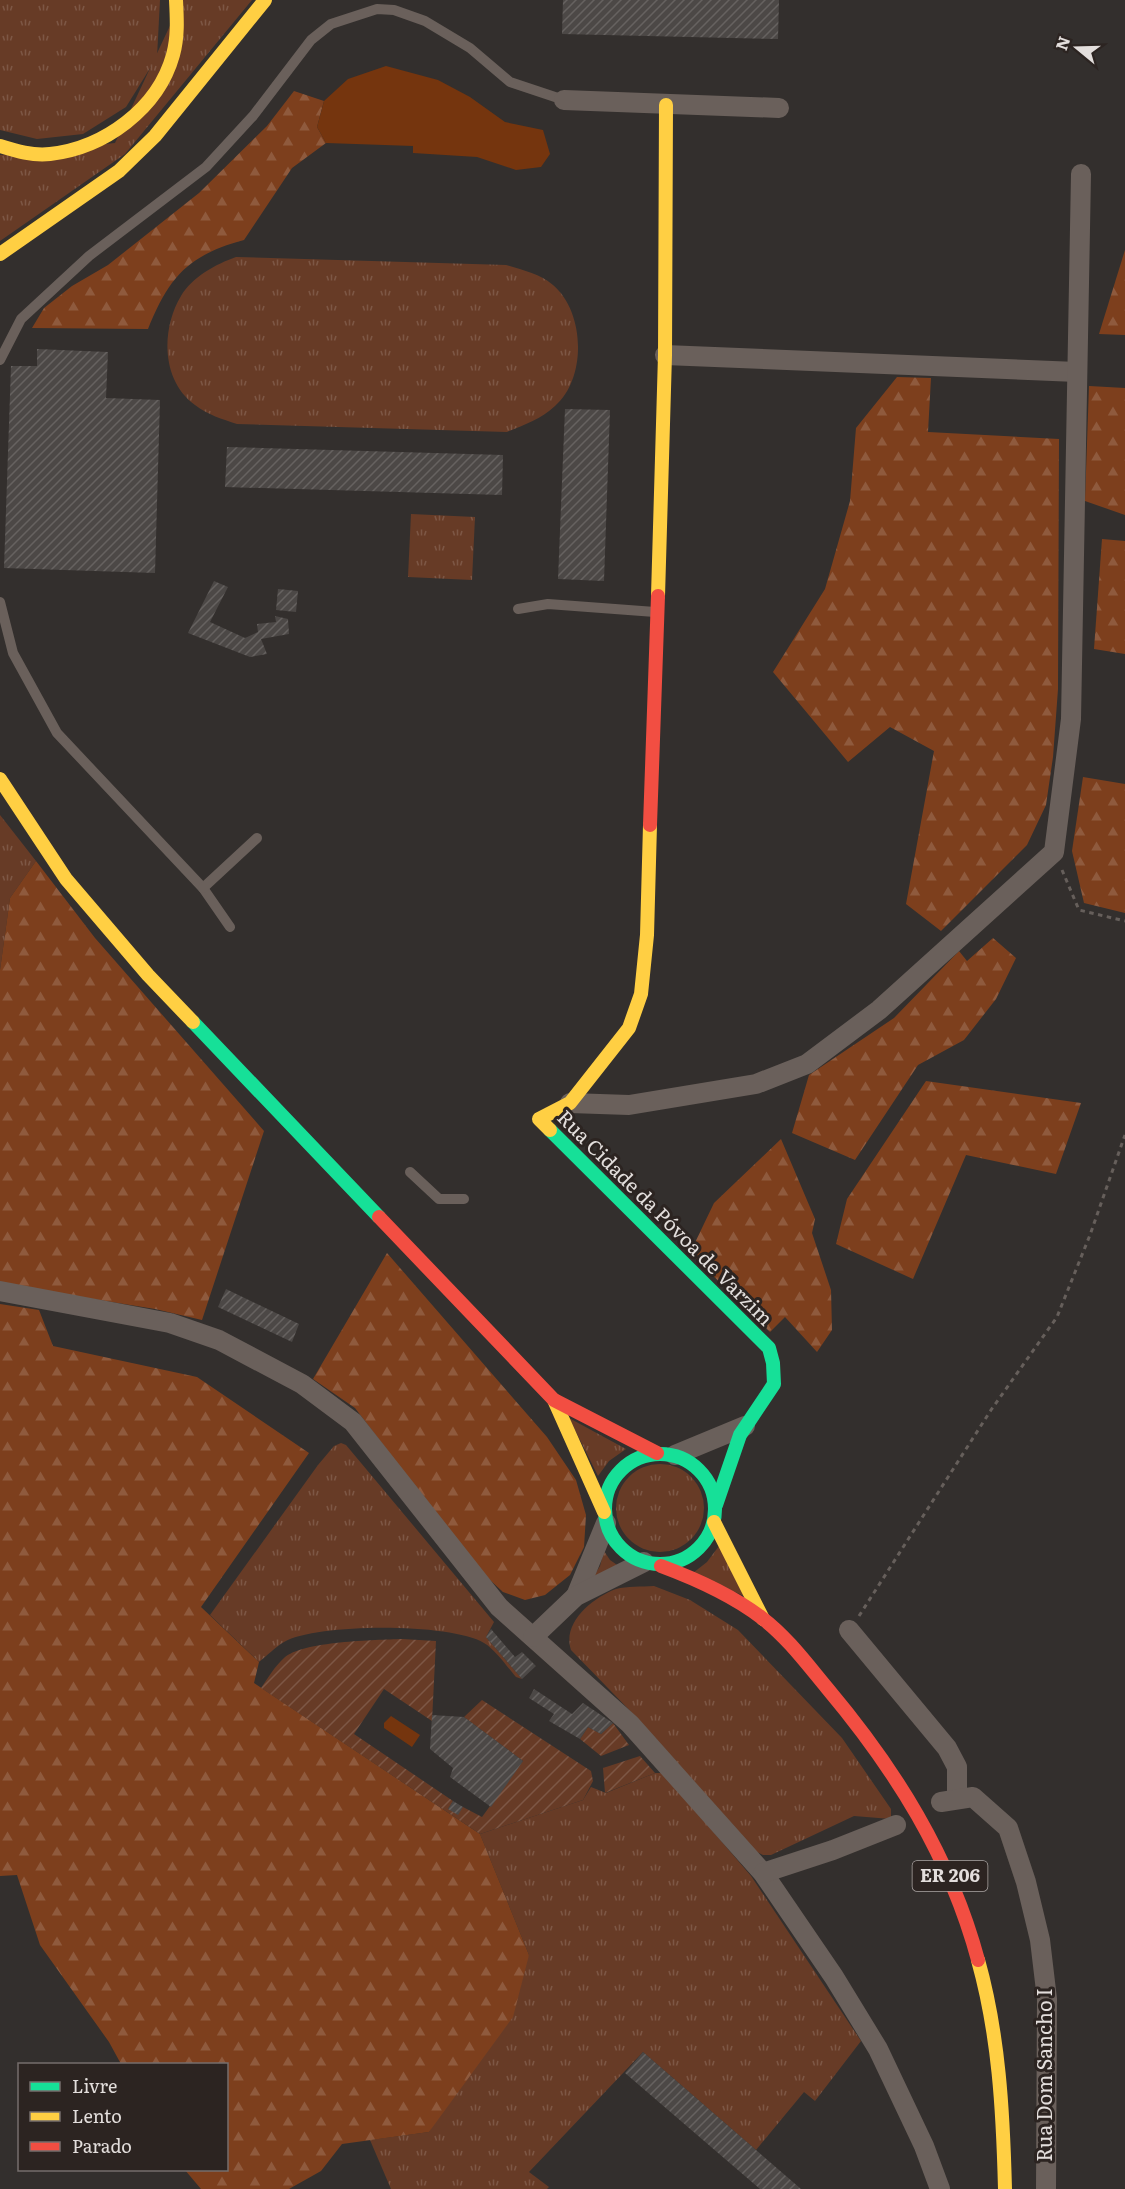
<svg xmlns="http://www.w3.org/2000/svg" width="1125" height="2189" font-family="Literata,serif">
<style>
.grass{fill:url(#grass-tufts)}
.forest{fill:url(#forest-firs)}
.garden{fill:url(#garden-furrows)}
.water{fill:#75350e}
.building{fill:url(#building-hatch)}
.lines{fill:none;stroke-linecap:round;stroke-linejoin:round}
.path{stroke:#665f5b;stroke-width:3;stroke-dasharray:4.5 4.5;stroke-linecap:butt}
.lane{stroke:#6a605b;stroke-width:10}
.street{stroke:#6a605b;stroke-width:20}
.fast{stroke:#16e098;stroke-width:14}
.slow{stroke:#ffcf43;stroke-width:14}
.jam{stroke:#f24e42;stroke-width:14}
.labels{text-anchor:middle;stroke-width:6;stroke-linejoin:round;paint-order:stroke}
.shield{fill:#2c2421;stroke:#aca6a4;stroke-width:1.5}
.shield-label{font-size:18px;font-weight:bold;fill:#e3dedc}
.street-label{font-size:20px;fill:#e3dedc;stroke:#2c2421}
</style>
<defs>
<pattern id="grass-tufts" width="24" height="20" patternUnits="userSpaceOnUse" patternTransform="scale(1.5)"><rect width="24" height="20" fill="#673b26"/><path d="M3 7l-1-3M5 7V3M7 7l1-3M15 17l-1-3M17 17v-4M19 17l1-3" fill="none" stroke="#7d5745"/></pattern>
<pattern id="forest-firs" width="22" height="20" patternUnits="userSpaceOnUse" patternTransform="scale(1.5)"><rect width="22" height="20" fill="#7d3f1d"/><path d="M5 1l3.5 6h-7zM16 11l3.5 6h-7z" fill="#8f5a3d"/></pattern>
<pattern id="garden-furrows" width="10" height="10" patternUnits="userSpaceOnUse" patternTransform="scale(1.5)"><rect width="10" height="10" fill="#673b26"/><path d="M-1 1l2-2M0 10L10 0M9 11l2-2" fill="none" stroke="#7d5745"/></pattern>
<pattern id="building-hatch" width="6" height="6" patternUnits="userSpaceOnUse" patternTransform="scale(1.5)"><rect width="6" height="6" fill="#4c4846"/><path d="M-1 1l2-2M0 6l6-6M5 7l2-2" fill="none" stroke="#666260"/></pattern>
</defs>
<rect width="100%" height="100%" fill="#332f2d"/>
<g class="grass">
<polygon points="0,0 160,0 157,57 126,107 83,134 37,139 0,130"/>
<polygon points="182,0 252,0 125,154 0,241 0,155 115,143"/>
<path d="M236 257 506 265C522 270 540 274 553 285 585 312 587 378 555 406 541 419 524 425 507 432L237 424C222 419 208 415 195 405 161 381 161 329 181 296 192 277 216 264 236 257Z"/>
<polygon points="411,514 475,517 472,580 408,577"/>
<polygon points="0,815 36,861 10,898 0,970"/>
<polygon points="569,1418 626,1449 609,1461 598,1476"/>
<path d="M341 1443 346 1445 494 1622 486 1637 522 1679 516 1677C507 1667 496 1650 484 1643 451 1623 318 1623 284 1642 275 1647 267 1656 259 1662L210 1615 318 1465 334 1446Z"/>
<circle cx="660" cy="1508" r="44"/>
<polygon points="719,1546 744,1596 693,1573 707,1562"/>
<polygon points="604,1551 610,1560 620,1567 591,1581 600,1566"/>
<path d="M654 1586 690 1600 738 1630 842 1738 891 1809V1819L854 1816 771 1855H763L755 1851 640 1721 571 1650C562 1623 592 1598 616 1589 627 1586 642 1587 654 1586Z"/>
<polygon points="655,1773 663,1773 751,1876 861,2041 815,2101 804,2092 756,2150 643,2052 529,2172 549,2187 547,2189 391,2189 370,2140 429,2132 529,1955 480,1834 583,1800 591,1787 606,1793"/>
</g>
<g class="forest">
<path d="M294 91 324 101 317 127 326 143 292 168 244 240C188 255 169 277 148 329L32 328 44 308 72 286 108 265 199 193 267 126Z"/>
<polygon points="1125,250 1125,335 1099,334"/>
<polygon points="897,377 931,378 928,432 1059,439 1058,689 1053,757 1046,805 1027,845 941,931 906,904 934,751 890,727 848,762 773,672 825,589 850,501 856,428"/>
<polygon points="1089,386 1125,388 1125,515 1085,501"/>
<polygon points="1102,539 1125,541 1125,654 1094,649"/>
<polygon points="1083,777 1125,784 1125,913 1084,903 1072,851"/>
<polygon points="36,861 95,938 264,1131 202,1320 155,1309 0,1284 0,970 10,898"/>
<polygon points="993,938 1016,958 996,999 964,1040 918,1065 855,1160 792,1133 809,1075 894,1018 959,951 967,961"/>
<polygon points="926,1081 1081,1103 1056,1174 966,1155 913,1279 836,1244 847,1199"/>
<polygon points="781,1139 815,1219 812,1233 831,1290 832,1330 817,1352 785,1317 770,1332 690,1253 714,1203"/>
<polygon points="387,1253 547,1437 576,1480 586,1515 584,1547 570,1575 545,1595 525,1600 503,1592 477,1568 355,1408 313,1379"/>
<polygon points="0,1304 39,1310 53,1346 197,1377 309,1453 201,1607 259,1662 254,1683 480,1834 529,1955 513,2017 429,2132 342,2144 321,2171 289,2189 201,2189 185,2170 226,2170 226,2064 121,2064 109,2042 40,1945 17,1875 0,1876"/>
</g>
<g class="garden">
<path d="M402 1639 436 1641 432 1721 384 1689 354 1734 453 1801 448 1809 463 1807 482 1817 523 1761 464 1717 482 1700 591 1771 593 1781 583 1800 480 1834 261 1688C268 1678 275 1666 284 1658 302 1641 376 1640 402 1639Z"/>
<polygon points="613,1723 629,1745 601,1756 580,1739 588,1727 601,1734"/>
<polygon points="640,1756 655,1773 605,1793 603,1768"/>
</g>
<g class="water">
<polygon points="386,66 438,80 470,97 505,122 543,130 550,154 541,167 516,170 477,157 413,153 413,146 326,143 317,127 324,101 348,79"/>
<polygon points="391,1716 420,1735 412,1747 384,1728 384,1723"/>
</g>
<g class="building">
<polygon points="563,0 779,0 778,39 562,34"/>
<polygon points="37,349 108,352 106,398 160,400 155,573 4,568 11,366 37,366"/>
<polygon points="565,409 610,410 604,581 558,579"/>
<polygon points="227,447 503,455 502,495 225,487"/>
<polygon points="214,581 228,587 210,622 245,638 258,632 257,624 276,622 275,616 288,619 289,634 261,639 267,654 250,657 188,633"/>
<polygon points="278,589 298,591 296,612 276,610"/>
<polygon points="226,1289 299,1324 292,1342 218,1307"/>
<polygon points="491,1629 515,1657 522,1652 536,1666 522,1679 486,1637"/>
<polygon points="534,1689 572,1714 583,1703 613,1723 601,1734 588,1727 580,1739 549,1721 554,1714 529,1698"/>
<polygon points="432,1715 464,1717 523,1761 491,1807 450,1777 453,1768 430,1749"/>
<polygon points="453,1801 463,1807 458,1815 448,1809"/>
<polygon points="643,2052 756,2150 801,2189 760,2189 625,2073"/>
</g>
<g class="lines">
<g class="path">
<polyline points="1062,870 1079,910 1125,921"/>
<polyline points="859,1616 991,1410 1057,1317 1090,1235 1125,1135"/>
</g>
<g class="lane">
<polyline points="0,360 21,319 89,256 206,167 253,116 311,40 331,24 377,9 394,10 425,21 470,48 510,82 564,100"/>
<polyline points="0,602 13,653 57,733 203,888 230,927"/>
<polyline points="518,609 548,604 655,612"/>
<polyline points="203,888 257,838"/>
<polyline points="410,1172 439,1199 464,1199"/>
</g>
<g class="street">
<polyline points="564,100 779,108"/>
<polyline points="665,355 1077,372"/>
<polyline points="570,1103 629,1105 756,1084 807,1064 879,1010 1054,852 1071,719 1081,174"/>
<polyline points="0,1291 170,1323 219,1340 302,1384 353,1422 499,1607 630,1724 763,1873 834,1977 878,2049 924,2146 940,2189"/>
<polyline points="675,1455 745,1426"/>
<polyline points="576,1596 606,1523"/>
<polyline points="849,1630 947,1748 957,1767 957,1798"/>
<polyline points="533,1637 576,1596 644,1562"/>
<polyline points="941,1802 973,1797 1008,1828 1026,1882 1040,1940 1047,1999 1046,2189"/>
<polyline points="763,1873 833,1850 896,1825"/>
</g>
<g class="fast">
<polyline points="193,1022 379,1217"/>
<polyline points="550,1130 769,1348 773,1363 774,1384 740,1435 716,1505"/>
<circle cx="660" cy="1509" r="55"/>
</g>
<g class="slow">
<path d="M0 146C16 151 33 156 50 154 104 148 158 109 173 55 178 37 177 19 176 0"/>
<polyline points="0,254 119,171 155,136 265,0"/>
<polyline points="658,596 665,355 666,105"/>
<polyline points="0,779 66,879 148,975 193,1022"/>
<polyline points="550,1130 539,1119 570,1103 629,1028 641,994 647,935 650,825"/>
<polyline points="554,1400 604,1512"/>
<polyline points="714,1522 763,1619"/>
<path d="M978 1960C999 2035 1003 2111 1005 2189"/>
</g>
<g class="jam">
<polyline points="650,825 658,596"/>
<polyline points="379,1217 554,1400 657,1453"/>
<path d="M661 1566C696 1579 732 1595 762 1618 787 1637 807 1664 827 1688 895 1769 950 1856 978 1960"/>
</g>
</g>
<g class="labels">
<rect class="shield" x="912.5" y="1861" width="75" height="30" rx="4.5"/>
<g class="shield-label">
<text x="950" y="1882">ER 206</text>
</g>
<g class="street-label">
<text transform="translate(665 1218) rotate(45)" y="7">Rua Cidade da Póvoa de Varzim</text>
<text transform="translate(1045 2075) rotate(-90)" y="7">Rua Dom Sancho I</text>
</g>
</g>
<rect x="18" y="2063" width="210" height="108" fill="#2c2421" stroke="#756e6c" stroke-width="1.5"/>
<rect x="30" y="2082" width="30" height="9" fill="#16e098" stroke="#756e6c" stroke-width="1.5"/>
<text x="72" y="2093" font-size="18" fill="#e3dedc">Livre</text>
<rect x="30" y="2112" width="30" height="9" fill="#ffcf43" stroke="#756e6c" stroke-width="1.5"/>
<text x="72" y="2123" font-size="18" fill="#e3dedc">Lento</text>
<rect x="30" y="2142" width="30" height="9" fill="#f24e42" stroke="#756e6c" stroke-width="1.5"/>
<text x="72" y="2153" font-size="18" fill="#e3dedc">Parado</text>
<g transform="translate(1077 48) rotate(289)" stroke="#2c2421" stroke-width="4.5" paint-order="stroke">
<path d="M0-4.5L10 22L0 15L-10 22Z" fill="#e3dedc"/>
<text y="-9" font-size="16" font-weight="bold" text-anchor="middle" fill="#e3dedc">N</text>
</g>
</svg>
